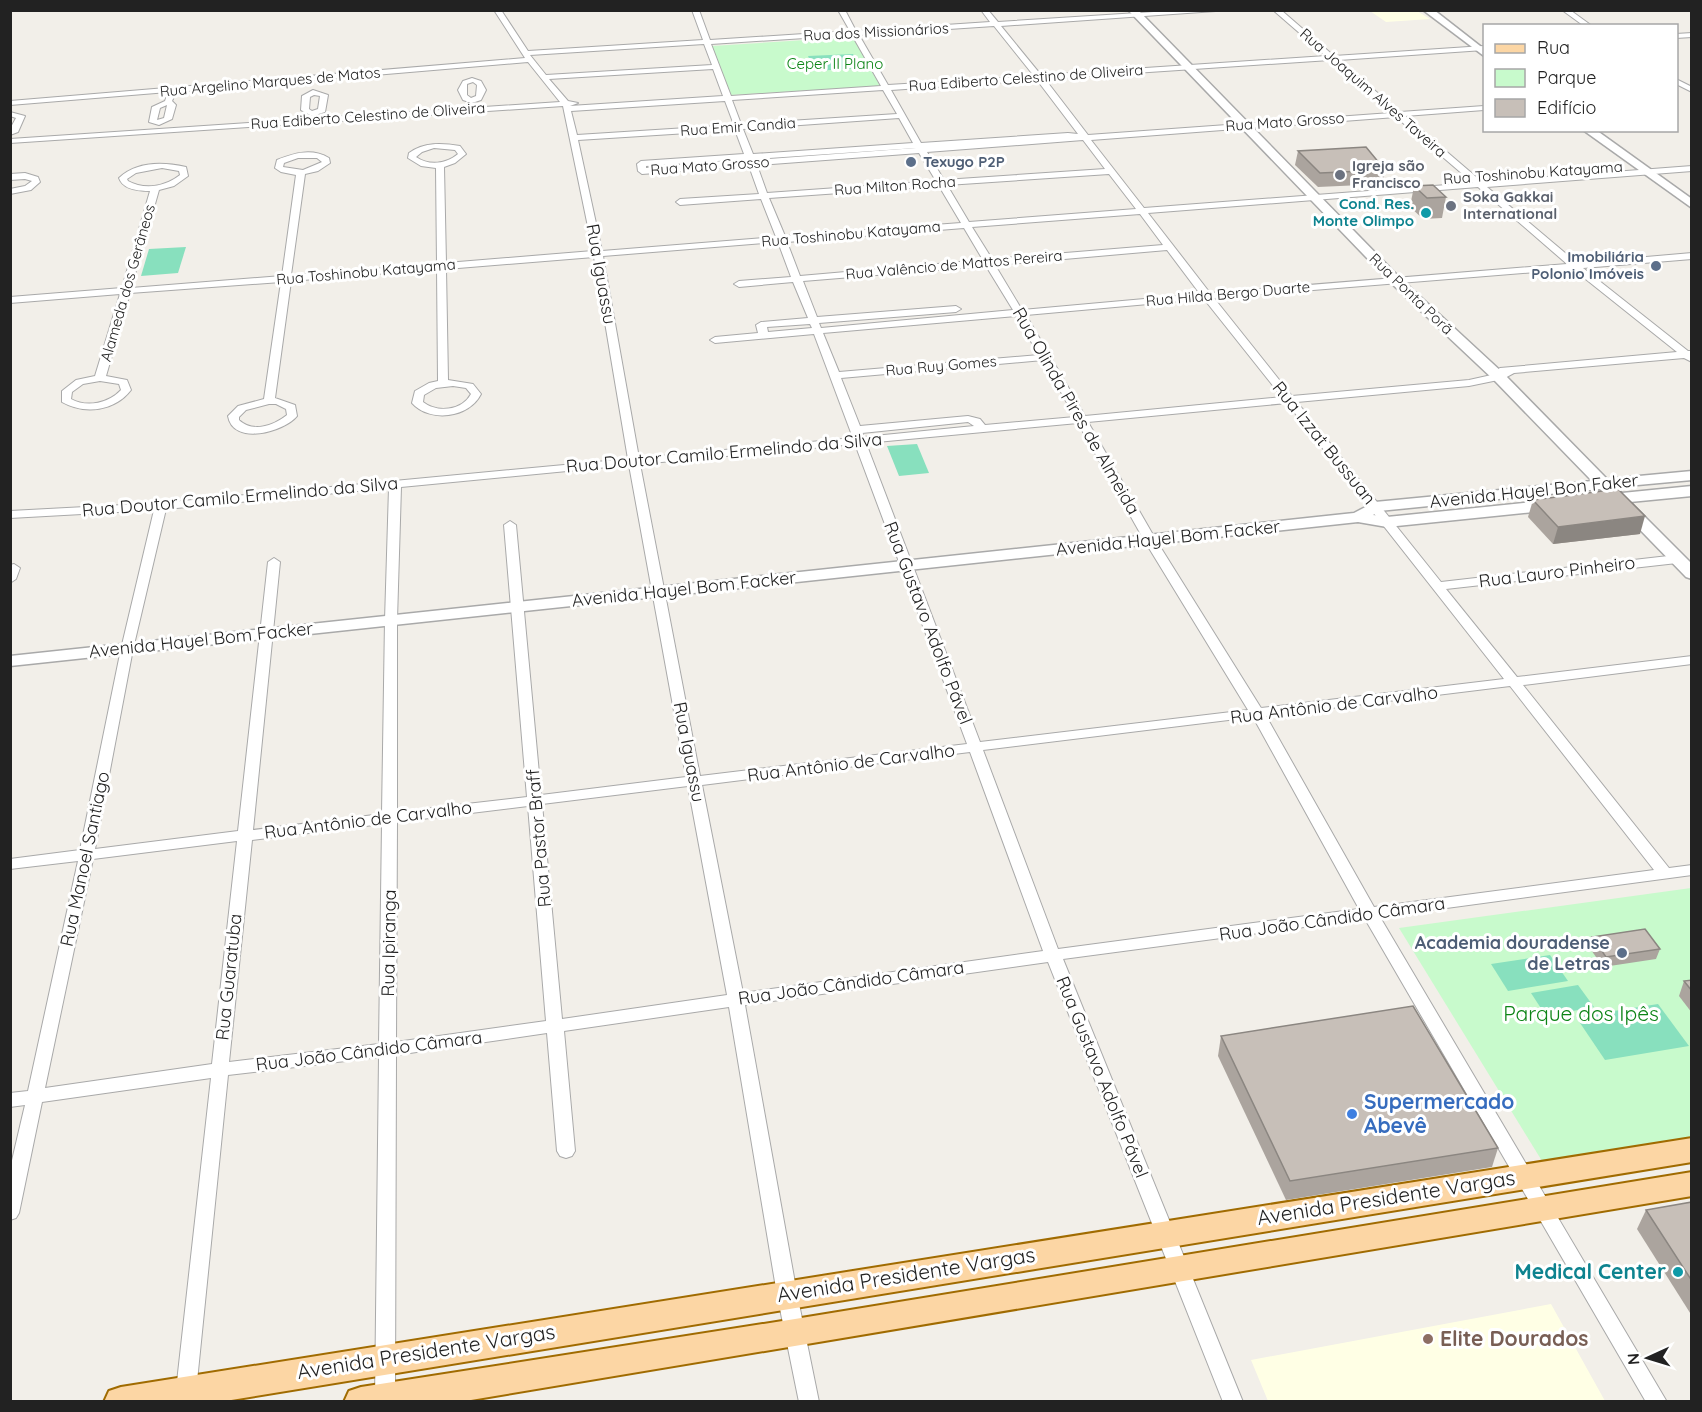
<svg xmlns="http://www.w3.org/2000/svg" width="1702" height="1412" font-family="Quicksand,sans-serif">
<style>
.education{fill:#ffffe5}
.park{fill:#c8facc}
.pitch{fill:#88e0be}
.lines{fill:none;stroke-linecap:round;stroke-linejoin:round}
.minor-casing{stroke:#a9a9a9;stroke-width:2}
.tertiary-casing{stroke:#a9a9a9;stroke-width:3}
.primary-casing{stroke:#a06b00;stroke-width:4}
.minor{fill:#fff;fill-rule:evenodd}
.tertiary{fill:#fff;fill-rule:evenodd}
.primary{fill:#fcd6a4;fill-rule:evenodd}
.wall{fill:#aba49e}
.shaded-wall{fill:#8b8681}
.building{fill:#c7bfb8;stroke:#8b8681;stroke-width:1.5}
.service-dot{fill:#5c6f8a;stroke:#fff;stroke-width:2}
.worship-dot{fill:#6b7280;stroke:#fff;stroke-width:2}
.culture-dot{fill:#0f9aa8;stroke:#fff;stroke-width:2}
.shop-dot{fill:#3f7fe0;stroke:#fff;stroke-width:2}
.education-dot{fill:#8d6e63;stroke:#fff;stroke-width:2}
.labels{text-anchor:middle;stroke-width:6;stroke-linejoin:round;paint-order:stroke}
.far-street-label{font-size:15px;fill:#222;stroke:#fff}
.far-park-label{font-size:15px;fill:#0c8416;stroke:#fff}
.far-service-label{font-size:15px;font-weight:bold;fill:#4e5e75;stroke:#fff;text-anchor:start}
.far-worship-label{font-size:15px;font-weight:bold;fill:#5b616d;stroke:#fff;text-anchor:start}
.far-culture-label{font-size:15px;font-weight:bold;fill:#0d838f;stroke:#fff;text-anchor:end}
.street-label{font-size:18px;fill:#222;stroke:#fff}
.service-label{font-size:18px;font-weight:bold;fill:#4e5e75;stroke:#fff;text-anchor:end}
.near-park-label{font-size:21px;fill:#0c8416;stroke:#fff}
.near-shop-label{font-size:21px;font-weight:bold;fill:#366cbe;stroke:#fff;text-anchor:start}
.near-street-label{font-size:21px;fill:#222;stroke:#fff}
.near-culture-label{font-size:21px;font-weight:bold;fill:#0d838f;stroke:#fff;text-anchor:end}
.near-education-label{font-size:21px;font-weight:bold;fill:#785e54;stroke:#fff;text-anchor:start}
</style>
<rect width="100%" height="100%" fill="#f2efe9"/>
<g class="education">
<polygon points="1370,11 1417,11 1430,19 1386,22"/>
<polygon points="1551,1304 1605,1401 1268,1401 1251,1360"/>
</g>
<g class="park">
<polygon points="853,37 880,86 731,95 712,46"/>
<polygon points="1691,888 1691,1139 1542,1161 1399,928"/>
</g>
<g class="pitch">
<polygon points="853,54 861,68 815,71 808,56"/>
<polygon points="186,247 178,273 141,276 149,249"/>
<polygon points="917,444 929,473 899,476 887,446"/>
<polygon points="1550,955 1568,981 1508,991 1491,964"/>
<polygon points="1578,985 1594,1007 1546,1016 1531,993"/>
<polygon points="1658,1004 1689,1046 1605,1060 1576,1017"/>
</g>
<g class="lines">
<g class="minor-casing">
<g id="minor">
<path d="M494 10H501L528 51 703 40 692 10H699L710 40 850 31 838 10H845L856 31 990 22 981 10H988L998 22 1185 10H1230L1001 26 1041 75 1326 56 1273 10H1281L1334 56 1484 46V50L1339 60 1400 112 1484 106V110L1405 116 1482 182 1692 166V171L1487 187 1577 263 1692 253V259L1583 268 1688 351H1692V362L1684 358 1514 373 1503 379 1469 386 1297 402 1441 582 1677 555 1683 559 1677 563 1446 589 1517 677 1692 656V664L1523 685 1669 868 1692 865V875L1380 917 1667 1402H1646L1365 919 1063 959 1243 1402H1223L1048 962 745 1005 797 1294 819 1402H799L777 1294 729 1007 564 1031 575 1151 572 1156 566 1158 560 1156 557 1151 547 1033 396 1055 395 1402 375 1401 379 1057 228 1075 196 1391 193 1397 186 1400 179 1397 176 1391 211 1078 42 1102 19 1213 16 1218 10 1220V1169L25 1105 10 1107V1093L28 1091 78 861 10 869V859L80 850 121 649 154 510 10 518V511L161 503 628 459 594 257 446 269 448 380 473 384 481 394C469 418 430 423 412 403L415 391 429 383 438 381 437 269 291 281 275 398 295 405 297 416C284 432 233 446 228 416L238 406 264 399 281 282 130 293 106 376 127 380 131 390C115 411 85 415 62 402V391L76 380 95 376 120 294 10 303V297L122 288 150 191C139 191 123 190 119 178 137 161 164 162 186 167L188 176 174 186 159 190 131 288 282 276 296 175 281 172 275 168 277 160C294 153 312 148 329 158L330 163 318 171 305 174 291 275 437 264 436 168 421 166 408 158 409 153C424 142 442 143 460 146L466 154 455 163 444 167 446 263 593 251 563 106 10 143V139L560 102 528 62 176 92 172 101 176 105 172 119 159 125 149 122 152 107 165 101 168 92 10 105V101L525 58ZM994 26 1034 76 888 85 859 35ZM852 35 881 86 731 96 711 44ZM704 44 712 65 546 75 530 55ZM1330 60 1391 113 1088 135 1045 79ZM713 69 723 96 570 106 578 103 568 101 549 79ZM1037 80 1078 134 1068 133 921 143 891 90ZM883 90 897 114 741 124 732 100ZM725 101 734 125 577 135 571 111ZM167 105 164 118 157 120 160 108ZM1396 117 1473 183 1144 208 1091 140ZM899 118 913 143 753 154 743 129ZM735 130 744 154 641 161 637 164 638 171 642 174 749 166 759 194 680 199 676 202 680 205 761 199 776 237 602 251 578 140ZM1083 140 1105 169 944 180 927 152ZM434 148 455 150 458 154C446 164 429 166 416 157L422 152ZM916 148 755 160 754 159ZM919 153 936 181 767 193 757 165ZM298 158H317L322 162 303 170 283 167 284 163ZM746 159 646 168V166ZM162 168 179 171 180 175C165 187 144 190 128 181L127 179 136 173ZM1109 174 1136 209 969 222 947 185ZM939 186 961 223 785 236 769 198ZM1478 187 1567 264 1210 293 1148 213ZM1140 214 1163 245 992 259 972 227ZM964 228 983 260 800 276 787 242ZM778 242 791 277 739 281 734 284 739 287 793 282 808 318 761 322 756 325 758 333 715 337 710 340 715 343 814 334 853 438 639 458 603 256ZM1167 250 1200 294 1022 310 995 265ZM986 266 1013 310 821 328 819 323 956 312 961 309 956 306 817 317 803 281ZM1573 269 1677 352 1500 368 1495 371 1498 374H1496L1469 380 1292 396 1214 298ZM1204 299 1282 397 1085 416 1026 315ZM1016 316 1039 355 839 372 823 333ZM810 324 812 328 768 332 767 327ZM1043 360 1075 417 985 425 980 419 968 416 860 426 841 378ZM100 381 119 384 121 390C109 403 87 408 71 399L72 392 83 384ZM453 386 466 388 471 394C462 411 437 413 423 402L424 395 436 388ZM1287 403 1504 679 1261 708 1156 540 1088 422ZM269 404H276L286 409 287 415C273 426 253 433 239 420V417L246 410ZM968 422 974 426 864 437 862 433ZM1078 423 1144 540 1248 710 980 742 866 443ZM855 444 967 744 700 776 640 464ZM629 465 686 777 541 795 516 525 510 521 504 525 527 797 397 812V620L401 487ZM389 488 385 620 382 814 253 830 280 562 274 558 268 562 238 831 95 849 133 649 166 509ZM1510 686 1654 870 1374 907 1266 716ZM1253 717 1359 909 1058 949 983 750ZM970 752 1043 951 743 993 702 785ZM688 786 727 995 562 1019 542 804ZM528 806 546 1021 396 1042 397 822ZM382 824 379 1044 229 1062 252 840ZM237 841 212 1064 45 1088 93 859Z"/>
<polygon points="1562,10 1570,10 1592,26 1584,26"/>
<polygon points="1692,33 1692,37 1676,38 1676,34"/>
<path d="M472 78 481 81 486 90 481 100 472 103 463 100 458 90 463 81ZM473 82 477 85 476 96 471 98 467 95V84Z"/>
<polygon points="1676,79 1692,87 1692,92 1676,84"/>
<path d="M313 90 328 95 325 112 312 116 301 110 302 96ZM314 95 320 96 318 109 312 111 309 109 310 97Z"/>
<polygon points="10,112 25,116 18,132 10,135 10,129 16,118 10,116"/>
<polygon points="25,173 38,177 40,182 31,190 10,194 10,189 25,186 32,181 25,179 10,180 10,174"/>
<polygon points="14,564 20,568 16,579 10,583 10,565"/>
</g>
</g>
<g class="tertiary-casing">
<g id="tertiary">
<polygon points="1128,10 1138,10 1399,277 1504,374 1607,479 1692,471 1692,480 1616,487 1622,493 1692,486 1692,496 1630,502 1692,564 1692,579 1686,577 1614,503 1597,503 1594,500 1597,497 1606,495 1600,489 1379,511 1373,515 1387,517 1554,500 1559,502 1562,505 1554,510 1387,527 1358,522 10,666 10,656 1354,513 1375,502 1592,481 1494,380 1391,283"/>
<polygon points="1423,10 1434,10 1484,49 1484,56"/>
<polygon points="1583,130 1596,130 1692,199 1692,208"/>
</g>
</g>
<g class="primary-casing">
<g id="primary">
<polygon points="1692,1138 1692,1162 219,1402 104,1402 109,1391 121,1387"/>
<polygon points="1692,1172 1692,1196 459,1402 344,1402 349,1391 361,1387 795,1319"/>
</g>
</g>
<use href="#minor" class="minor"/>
<use href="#tertiary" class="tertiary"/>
<use href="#primary" class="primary"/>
</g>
<g class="wall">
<polygon points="1298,151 1385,170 1383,184 1318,187 1295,165"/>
<polygon points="1414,186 1446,197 1442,218 1423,219 1410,207"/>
<polygon points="1533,500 1640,534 1553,544 1528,517"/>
<polygon points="1592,937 1660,949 1656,959 1603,967 1589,947"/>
<polygon points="1692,980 1692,1013 1679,996 1684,981"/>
<polygon points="1221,1036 1498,1148 1492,1167 1286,1200 1218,1056"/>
<polygon points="1692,1202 1692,1316 1637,1229 1646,1210"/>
</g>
<polygon class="shaded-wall" points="1645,516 1640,534 1553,544 1558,527"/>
<g class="building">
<polygon points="1366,147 1385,170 1320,173 1298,151"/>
<polygon points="1433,185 1446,197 1427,198 1414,186"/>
<polygon points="1618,489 1645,516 1558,527 1533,500"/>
<polygon points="1645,929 1660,949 1606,957 1592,937"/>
<polygon points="1692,980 1692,991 1684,981"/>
<polygon points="1413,1006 1498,1148 1290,1181 1221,1036"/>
<polygon points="1692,1202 1692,1281 1646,1210"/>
</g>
<g class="service-dot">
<circle cx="911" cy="162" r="6"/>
<circle cx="1656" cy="266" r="6"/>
<circle cx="1622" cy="953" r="6"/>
</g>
<g class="worship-dot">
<circle cx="1340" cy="175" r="6"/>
<circle cx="1451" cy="206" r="6"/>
</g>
<g class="culture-dot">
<circle cx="1426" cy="213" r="6"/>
<circle cx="1678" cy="1272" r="6"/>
</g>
<circle class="shop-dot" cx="1352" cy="1114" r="6"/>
<circle class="education-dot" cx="1428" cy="1339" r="6"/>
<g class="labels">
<g class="far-street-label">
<text transform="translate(876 32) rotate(-3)" y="5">Rua dos Missionários</text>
<text transform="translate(1026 78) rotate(-4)" y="5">Rua Ediberto Celestino de Oliveira</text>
<text transform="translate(270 82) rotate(-5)" y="5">Rua Argelino Marques de Matos</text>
<text transform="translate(1373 93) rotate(41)" y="5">Rua Joaquim Alves Taveira</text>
<text transform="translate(368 116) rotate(-4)" y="5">Rua Ediberto Celestino de Oliveira</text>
<text transform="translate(1285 122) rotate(-4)" y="5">Rua Mato Grosso</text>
<text transform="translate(738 127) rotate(-4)" y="5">Rua Emir Candia</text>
<text transform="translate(710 166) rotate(-4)" y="5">Rua Mato Grosso</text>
<text transform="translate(1533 173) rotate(-4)" y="5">Rua Toshinobu Katayama</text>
<text transform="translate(895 186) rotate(-4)" y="5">Rua Milton Rocha</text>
<text transform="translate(851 234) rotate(-5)" y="5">Rua Toshinobu Katayama</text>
<text transform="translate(954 265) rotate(-5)" y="5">Rua Valêncio de Mattos Pereira</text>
<text transform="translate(366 272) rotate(-5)" y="5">Rua Toshinobu Katayama</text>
<text transform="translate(128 283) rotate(-74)" y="5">Alameda dos Gerâneos</text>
<text transform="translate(1228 294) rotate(-5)" y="5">Rua Hilda Bergo Duarte</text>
<text transform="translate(1411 294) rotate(44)" y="5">Rua Ponta Porã</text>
<text transform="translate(941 366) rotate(-5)" y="5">Rua Ruy Gomes</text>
</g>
<g class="far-park-label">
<text x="835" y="69">Ceper II Plano</text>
</g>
<g class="far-service-label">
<text x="923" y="167">Texugo P2P</text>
<text x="1644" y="262" text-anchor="end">Imobiliária<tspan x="1644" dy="17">Polonio Imóveis</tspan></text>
</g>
<g class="far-worship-label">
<text x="1352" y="171">Igreja são<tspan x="1352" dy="17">Francisco</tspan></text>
<text x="1463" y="202">Soka Gakkai<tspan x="1463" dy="17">International</tspan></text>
</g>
<g class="far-culture-label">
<text x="1414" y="209">Cond. Res.<tspan x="1414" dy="17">Monte Olimpo</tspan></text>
</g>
<g class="street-label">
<text transform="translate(601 274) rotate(80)" y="6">Rua Iguassu</text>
<text transform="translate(1076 411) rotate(60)" y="6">Rua Olinda Pires de Almeida</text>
<text transform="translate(1324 443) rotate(51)" y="6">Rua Izzat Bussuan</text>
<text transform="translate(724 453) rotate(-5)" y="6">Rua Doutor Camilo Ermelindo da Silva</text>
<text transform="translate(1534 491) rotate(-6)" y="6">Avenida Hayel Bon Faker</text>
<text transform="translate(240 497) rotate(-5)" y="6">Rua Doutor Camilo Ermelindo da Silva</text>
<text transform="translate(1168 538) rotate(-6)" y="6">Avenida Hayel Bom Facker</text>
<text transform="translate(1557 572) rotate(-7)" y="6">Rua Lauro Pinheiro</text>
<text transform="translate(684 589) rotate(-6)" y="6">Avenida Hayel Bom Facker</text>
<text transform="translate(928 623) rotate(69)" y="6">Rua Gustavo Adolfo Pável</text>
<text transform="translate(201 640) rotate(-6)" y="6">Avenida Hayel Bom Facker</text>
<text transform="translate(1334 705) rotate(-7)" y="6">Rua Antônio de Carvalho</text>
<text transform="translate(689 752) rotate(79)" y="6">Rua Iguassu</text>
<text transform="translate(851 763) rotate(-7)" y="6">Rua Antônio de Carvalho</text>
<text transform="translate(368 820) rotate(-7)" y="6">Rua Antônio de Carvalho</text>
<text transform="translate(539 838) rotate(-95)" y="6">Rua Pastor Braff</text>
<text transform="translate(85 859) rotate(-78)" y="6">Rua Manoel Santiago</text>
<text transform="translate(1332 919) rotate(-8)" y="6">Rua João Cândido Câmara</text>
<text transform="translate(389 943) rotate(-89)" y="6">Rua Ipiranga</text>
<text transform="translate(229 977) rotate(-84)" y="6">Rua Guaratuba</text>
<text transform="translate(851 983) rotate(-8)" y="6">Rua João Cândido Câmara</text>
<text transform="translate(369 1051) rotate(-7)" y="6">Rua João Cândido Câmara</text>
<text transform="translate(1102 1077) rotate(68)" y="6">Rua Gustavo Adolfo Pável</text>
</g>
<g class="service-label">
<text x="1610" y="949">Academia douradense<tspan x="1610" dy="21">de Letras</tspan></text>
</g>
<g class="near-park-label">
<text x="1581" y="1021">Parque dos Ipês</text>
</g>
<g class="near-shop-label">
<text x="1364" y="1109">Supermercado<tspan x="1364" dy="24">Abevê</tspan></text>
</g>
<g class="near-street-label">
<text transform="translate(1386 1198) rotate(-9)" y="7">Avenida Presidente Vargas</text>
<text transform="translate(906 1275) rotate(-9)" y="7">Avenida Presidente Vargas</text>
<text transform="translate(426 1352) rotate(-9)" y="7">Avenida Presidente Vargas</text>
</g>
<g class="near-culture-label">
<text x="1666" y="1279">Medical Center</text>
</g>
<g class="near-education-label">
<text x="1440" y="1346">Elite Dourados</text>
</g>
</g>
<rect width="1702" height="1412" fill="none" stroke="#222222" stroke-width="24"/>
<rect x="1483" y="24" width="195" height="108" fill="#ffffff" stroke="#a7a7a7" stroke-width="1.5"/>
<rect x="1495" y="44" width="30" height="9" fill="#fcd6a4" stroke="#a7a7a7" stroke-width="1.5"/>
<text x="1537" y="54" font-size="18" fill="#222222">Rua</text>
<rect x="1495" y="69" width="30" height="18" fill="#c8facc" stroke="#a7a7a7" stroke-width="1.5"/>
<text x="1537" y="84" font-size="18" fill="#222222">Parque</text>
<rect x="1495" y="99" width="30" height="18" fill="#c7bfb8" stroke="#a7a7a7" stroke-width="1.5"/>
<text x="1537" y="114" font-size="18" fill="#222222">Edifício</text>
<g transform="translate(1648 1358) rotate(266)" stroke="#ffffff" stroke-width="4.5" paint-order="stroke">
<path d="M0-4.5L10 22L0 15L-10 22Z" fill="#222222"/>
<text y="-9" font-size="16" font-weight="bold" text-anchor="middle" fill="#222222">N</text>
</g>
</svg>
